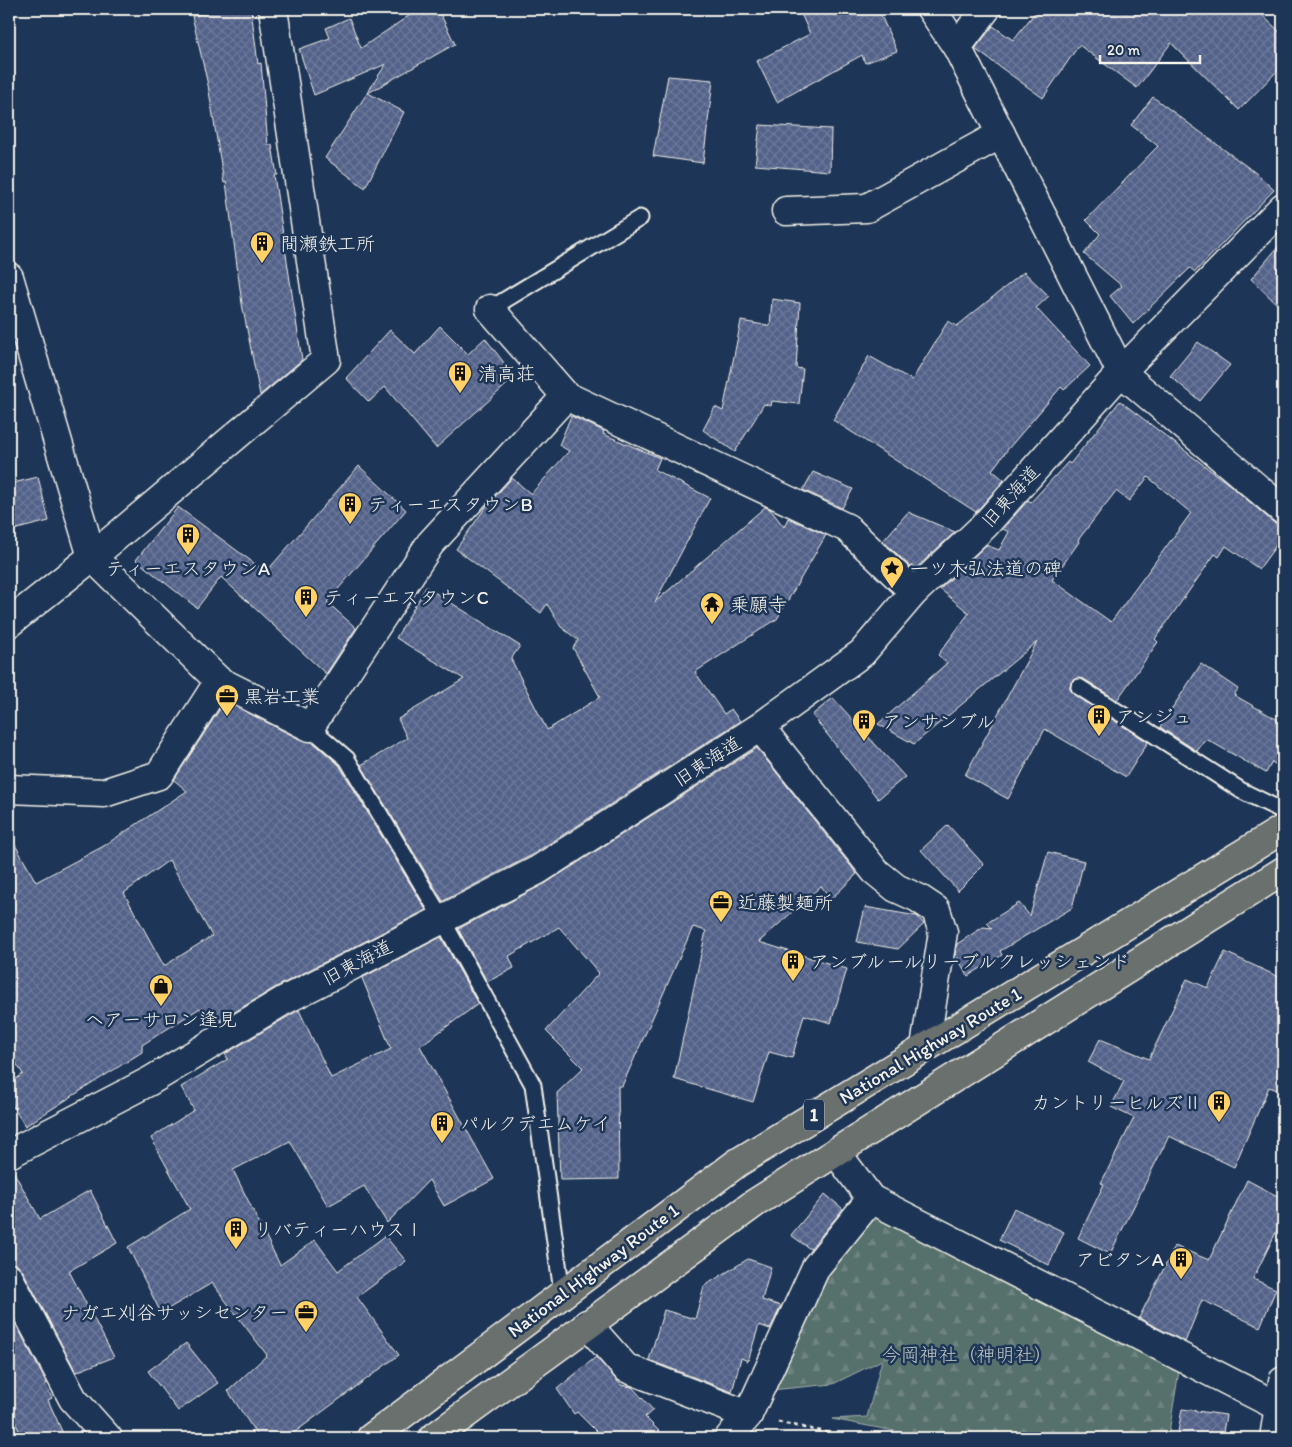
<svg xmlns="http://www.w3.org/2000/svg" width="1292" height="1447" font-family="Itim,'Klee One',sans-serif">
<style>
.forest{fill:url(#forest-firs);stroke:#a5b0aa}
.building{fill:url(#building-cross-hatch);stroke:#f4f1e8;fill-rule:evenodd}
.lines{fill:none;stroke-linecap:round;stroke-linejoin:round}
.service-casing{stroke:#f4f1e8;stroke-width:19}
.minor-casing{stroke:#f4f1e8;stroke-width:31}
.trunk-casing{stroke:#f4f1e8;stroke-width:31}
.path{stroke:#f4f1e8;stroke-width:3;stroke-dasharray:4 4;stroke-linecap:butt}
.service{stroke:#1d3557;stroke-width:15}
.minor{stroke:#1d3557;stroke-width:28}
.trunk{stroke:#6b706d;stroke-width:28}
.labels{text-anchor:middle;stroke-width:5;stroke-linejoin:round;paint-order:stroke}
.shield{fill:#1d3557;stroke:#b4b9bc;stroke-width:1}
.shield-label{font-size:18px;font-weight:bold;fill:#f4f1e8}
.poi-label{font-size:19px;fill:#f4f1e8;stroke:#1d3557;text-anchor:start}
.street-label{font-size:19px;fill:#f4f1e8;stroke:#1d3557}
.park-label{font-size:19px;fill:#bdc4bd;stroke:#1d3557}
</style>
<defs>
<pattern id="forest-firs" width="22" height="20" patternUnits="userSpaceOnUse" patternTransform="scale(1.25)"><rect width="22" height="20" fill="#566f6c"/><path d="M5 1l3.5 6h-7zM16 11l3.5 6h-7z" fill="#6f8481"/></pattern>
<pattern id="building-cross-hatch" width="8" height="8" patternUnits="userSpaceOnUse" patternTransform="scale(1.25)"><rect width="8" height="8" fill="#536289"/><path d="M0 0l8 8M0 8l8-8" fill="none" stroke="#6c799a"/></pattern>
</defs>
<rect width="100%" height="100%" fill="#1d3557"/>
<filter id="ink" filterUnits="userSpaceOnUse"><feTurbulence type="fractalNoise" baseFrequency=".02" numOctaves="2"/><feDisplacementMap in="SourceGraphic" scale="10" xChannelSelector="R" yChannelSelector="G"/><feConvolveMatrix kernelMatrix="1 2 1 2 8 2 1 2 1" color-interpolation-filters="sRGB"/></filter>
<g filter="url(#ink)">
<polygon class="forest" points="872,1215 1180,1365 1168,1438 915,1438 915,1435 832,1419 867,1417 882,1360 833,1384 771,1390 824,1274"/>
<g class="building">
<polygon points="226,9 251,9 258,64 261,63 268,145 272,145 277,175 274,175 302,360 260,395 242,304 226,182 224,183 208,85 192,16"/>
<polygon points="419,9 438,9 455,44 368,93 404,112 365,188 325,158 386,64 314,95 299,49 330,38 326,28 349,18 361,48"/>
<polygon points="799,9 878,9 897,51 865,63 862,55 777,102 757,61 810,34"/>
<polygon points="1038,9 1256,9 1283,35 1283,65 1239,110 1171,43 1137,88 1079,45 1043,98 975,49 993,26 1013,40"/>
<polygon points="668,76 713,80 703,163 653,156"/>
<polygon points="1153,97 1257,174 1274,190 1195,272 1190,268 1133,324 1110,296 1122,286 1084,254 1100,234 1086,220 1158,146 1131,125"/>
<polygon points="760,125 831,129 830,171 755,165"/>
<polygon points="1283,241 1283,310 1251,279"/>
<polygon points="1024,272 1049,296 1036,308 1090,366 1064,390 1061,387 1008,449 992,470 1004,480 976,512 833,420 869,356 912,380 948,321 957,326"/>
<polygon points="772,299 800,303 796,368 803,369 799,404 772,401 771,406 764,404 735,452 703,430 715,407 723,411 741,321 770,326"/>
<polygon points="440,326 468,354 485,338 515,377 436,448 385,387 369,402 346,378 390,330 415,354"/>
<polygon points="1198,342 1230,365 1200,401 1170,376"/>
<path d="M1120 401 1231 486 1273 522 1283 525V536L1259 569 1226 546 1219 557 1215 554 1155 639 1158 642 1117 700 1084 679H1075L1071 682 1070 687 1074 695 1148 742 1126 777 1045 729 1008 799 965 775 1037 642 914 744 878 724 947 663 938 655 969 613 940 589 986 545 999 550 1009 532 1003 529 1028 500 1031 502 1068 462 1070 464ZM1148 477 1191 513 1111 622 1052 580 1079 542 1078 540 1116 491 1129 501Z"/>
<polygon points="571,416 604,431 603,434 660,458 655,470 710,498 655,602 765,507 770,509 784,527 788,518 826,535 777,619 695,672 724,714 731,709 740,721 530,856 443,901 361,765 407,738 398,719 464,679 396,638 426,587 520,646 511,659 547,730 600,697 573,648 578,640 561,627 547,604 541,613 456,549 488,504 512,478 531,494 569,451 559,445"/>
<polygon points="359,466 406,510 327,602 356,628 326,674 221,577 197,608 136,560 178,507 266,572"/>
<polygon points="813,472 853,489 842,508 803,490"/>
<polygon points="38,477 49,521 9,531 9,484"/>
<polygon points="908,512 955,532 916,568 912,565 911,567 883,541"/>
<polygon points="1201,664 1238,689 1234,695 1283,723 1283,769 1272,762 1266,773 1206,739 1197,751 1160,727"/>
<polygon points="833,698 905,777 878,799 812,715"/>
<path d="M225 701 303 741 313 742 339 765 426 910 276 987 210 1027 200 1008 142 1045V1052L25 1126 9 1100V1084L23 1074 9 1052V834L36 882 102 847 187 791 174 780ZM169 860 212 936 164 966 124 893Z"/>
<polygon points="757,748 857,874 831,899 821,886 759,942 847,969 831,1023 804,1015 792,1058 769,1052 753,1102 674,1079 706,931 693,927 622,1086 618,1086 619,1179 560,1180 557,1093 583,1068 546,1031 599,973 559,927 509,956 514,968 487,982 458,929 546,883"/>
<polygon points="948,825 984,865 958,891 921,850"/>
<polygon points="1048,852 1084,861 1072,908 1000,951 1002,955 968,976 955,954 957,944 983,927 992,928 987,923 1019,903 1030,916"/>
<polygon points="865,907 917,916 924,924 898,949 857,942"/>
<polygon points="441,937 478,1004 420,1046 494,1179 444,1206 429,1180 387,1223 364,1186 328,1206 290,1141 233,1170 280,1265 315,1240 338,1271 385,1236 406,1261 357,1297 399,1355 287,1438 259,1438 228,1391 267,1355 212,1283 161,1313 128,1247 190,1209 151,1138 194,1110 181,1087 228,1059 225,1054 299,1010 331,1078 391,1049 362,978"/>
<polygon points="1225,952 1283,979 1283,1092 1269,1087 1234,1167 1169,1136 1110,1254 1078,1238 1104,1184 1101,1183 1134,1118 1111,1107 1124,1081 1088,1062 1100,1039 1149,1059 1187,979 1208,988"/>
<polygon points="12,1169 40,1219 90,1190 117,1243 69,1271 114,1357 76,1372 23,1271 17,1265 9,1263 9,1170"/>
<polygon points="1247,1180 1283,1199 1283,1218 1253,1279 1276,1289 1260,1327 1202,1300 1185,1342 1139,1318 1175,1246 1209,1260"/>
<polygon points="825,1194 843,1209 810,1249 791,1235"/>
<polygon points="1014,1208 1064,1232 1049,1265 999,1240"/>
<polygon points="748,1259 771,1267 762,1300 781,1306 770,1329 759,1325 748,1361 741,1358 732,1392 649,1360 664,1310 695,1319 704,1286"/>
<polygon points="9,1311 47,1384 45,1384 52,1398 48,1400 65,1438 22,1438 9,1407"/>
<polygon points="186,1343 218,1383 178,1411 148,1371"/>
<polygon points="596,1357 621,1385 632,1387 653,1410 645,1417 666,1438 603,1438 577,1412 574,1414 557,1389"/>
<polygon points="1182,1409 1226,1415 1222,1438 1177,1438"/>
</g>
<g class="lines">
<g class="service-casing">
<g id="service">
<polyline points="490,309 640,218"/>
<polyline points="1079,687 1242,791 1283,811"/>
<polyline points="310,727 347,759 441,917 533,1085 562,1292"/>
</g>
</g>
<g class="minor-casing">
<g id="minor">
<polyline points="931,9 957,47 1121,372 1283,510"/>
<polyline points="957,47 986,9"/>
<polyline points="786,211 867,208 1001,134"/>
<polyline points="9,277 92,557 219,681 159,775 104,793 9,789"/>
<polyline points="490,309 566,396"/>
<polyline points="9,623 92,557 326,360 273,9"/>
<polyline points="219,681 310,727 430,544 566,396 847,528 914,592"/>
<polyline points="760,727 875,871 896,888 918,898 936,910 943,932 925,1047"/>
<polyline points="836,1152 871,1199 1279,1407"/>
<polyline points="9,1154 150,1081 283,1001 538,870 760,727 862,653 914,592 985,525 1121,372 1283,207"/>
<polyline points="9,1278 73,1399 108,1438"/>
<polyline points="587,1324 626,1368 748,1415"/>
<polyline points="729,1438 748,1415 816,1267 871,1199"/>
<polyline points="1274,1438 1283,1381"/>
</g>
</g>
<g class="trunk-casing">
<g id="trunk">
<polyline points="371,1438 737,1163 1283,829"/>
<polyline points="433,1438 755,1203 1283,871"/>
</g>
</g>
<polyline class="path" points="778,1422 852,1438"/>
<use href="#service" class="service"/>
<use href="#minor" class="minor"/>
<use href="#trunk" class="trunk"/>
</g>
</g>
<defs>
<g id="building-pin" transform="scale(1.25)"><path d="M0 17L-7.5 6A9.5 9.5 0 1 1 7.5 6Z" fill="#ffd166" stroke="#1d3557"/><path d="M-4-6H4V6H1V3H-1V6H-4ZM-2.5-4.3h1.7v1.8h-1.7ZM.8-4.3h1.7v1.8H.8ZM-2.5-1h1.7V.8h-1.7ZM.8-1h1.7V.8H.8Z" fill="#111"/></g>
<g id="sight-pin" transform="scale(1.25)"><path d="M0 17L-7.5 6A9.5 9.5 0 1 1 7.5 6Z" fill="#ffd166" stroke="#1d3557"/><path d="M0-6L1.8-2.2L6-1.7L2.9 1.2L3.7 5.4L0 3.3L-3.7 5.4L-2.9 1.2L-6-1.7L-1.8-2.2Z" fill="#111"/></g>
<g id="temple-pin" transform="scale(1.25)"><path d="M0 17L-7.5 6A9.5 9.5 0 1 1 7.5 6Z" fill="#ffd166" stroke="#1d3557"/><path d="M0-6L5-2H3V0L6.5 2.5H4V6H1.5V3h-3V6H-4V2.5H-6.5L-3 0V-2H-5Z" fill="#111"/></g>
<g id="office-pin" transform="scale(1.25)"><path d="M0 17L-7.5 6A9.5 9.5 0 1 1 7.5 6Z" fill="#ffd166" stroke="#1d3557"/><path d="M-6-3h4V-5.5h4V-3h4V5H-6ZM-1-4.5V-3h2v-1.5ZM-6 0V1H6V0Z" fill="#111"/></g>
<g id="shop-pin" transform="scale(1.25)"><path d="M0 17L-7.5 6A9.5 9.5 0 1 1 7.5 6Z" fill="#ffd166" stroke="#1d3557"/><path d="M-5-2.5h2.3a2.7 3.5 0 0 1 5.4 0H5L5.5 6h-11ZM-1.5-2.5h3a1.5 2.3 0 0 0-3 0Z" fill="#111"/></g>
</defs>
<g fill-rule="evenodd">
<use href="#building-pin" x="262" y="243"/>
<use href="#building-pin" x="460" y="373"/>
<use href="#building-pin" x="350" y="504"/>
<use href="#building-pin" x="188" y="535"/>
<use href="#sight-pin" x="892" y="568"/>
<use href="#building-pin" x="306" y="597"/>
<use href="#temple-pin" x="712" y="604"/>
<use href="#office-pin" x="227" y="696"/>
<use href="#building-pin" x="1099" y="716"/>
<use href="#building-pin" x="864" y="721"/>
<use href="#office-pin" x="721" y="902"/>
<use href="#building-pin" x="793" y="961"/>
<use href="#shop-pin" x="161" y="986"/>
<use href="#building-pin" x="1219" y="1102"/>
<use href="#building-pin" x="442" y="1123"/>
<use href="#building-pin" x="236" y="1229"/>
<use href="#building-pin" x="1181" y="1259"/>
<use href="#office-pin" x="306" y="1312"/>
</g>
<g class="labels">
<rect class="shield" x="804" y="1099.5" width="20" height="31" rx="4"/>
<g class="shield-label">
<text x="814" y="1121">1</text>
</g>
<g class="poi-label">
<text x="280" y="250">間瀬鉄工所</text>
<text x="478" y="380">清高荘</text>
<text x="368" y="511">ティーエスタウンB</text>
<text x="188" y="575" text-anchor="middle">ティーエスタウンA</text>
<text x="910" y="575">一ツ木弘法道の碑</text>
<text x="324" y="604">ティーエスタウンC</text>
<text x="730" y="611">乗願寺</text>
<text x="244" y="703">黒岩工業</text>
<text x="1116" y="723">アンジュ</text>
<text x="882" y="728">アンサンブル</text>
<text x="738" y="909">近藤製麺所</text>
<text x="810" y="968">アンブルールリーブルクレッシェンド</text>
<text x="161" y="1026" text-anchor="middle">ヘアーサロン逢見</text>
<text x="1202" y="1109" text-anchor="end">カントリーヒルズⅡ</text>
<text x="460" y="1130">パルクデエムケイ</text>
<text x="254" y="1236">リバティーハウスⅠ</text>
<text x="1164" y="1266" text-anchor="end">アビタンA</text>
<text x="288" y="1319" text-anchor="end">ナガエ刈谷サッシセンター</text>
</g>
<g class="street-label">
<text transform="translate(1010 496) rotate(-48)" y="7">旧東海道</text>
<text transform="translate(707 761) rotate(-33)" y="7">旧東海道</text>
<text transform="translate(357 962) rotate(-28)" y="7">旧東海道</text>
<text transform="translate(930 1045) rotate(-31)" y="7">National Highway Route 1</text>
<text transform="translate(593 1270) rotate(-37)" y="7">National Highway Route 1</text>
</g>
<g class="park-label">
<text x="967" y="1361">今岡神社（神明社）</text>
</g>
</g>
<rect width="1292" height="1447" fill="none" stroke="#1d3557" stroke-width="30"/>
<rect x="15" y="15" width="1262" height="1417" fill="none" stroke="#f4f1e8" stroke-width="2" filter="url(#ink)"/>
<path d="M1100 55v8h100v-8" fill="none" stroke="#f4f1e8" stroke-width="2.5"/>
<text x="1107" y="55" font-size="15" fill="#f4f1e8" stroke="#1d3557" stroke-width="4" paint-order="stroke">20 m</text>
</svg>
